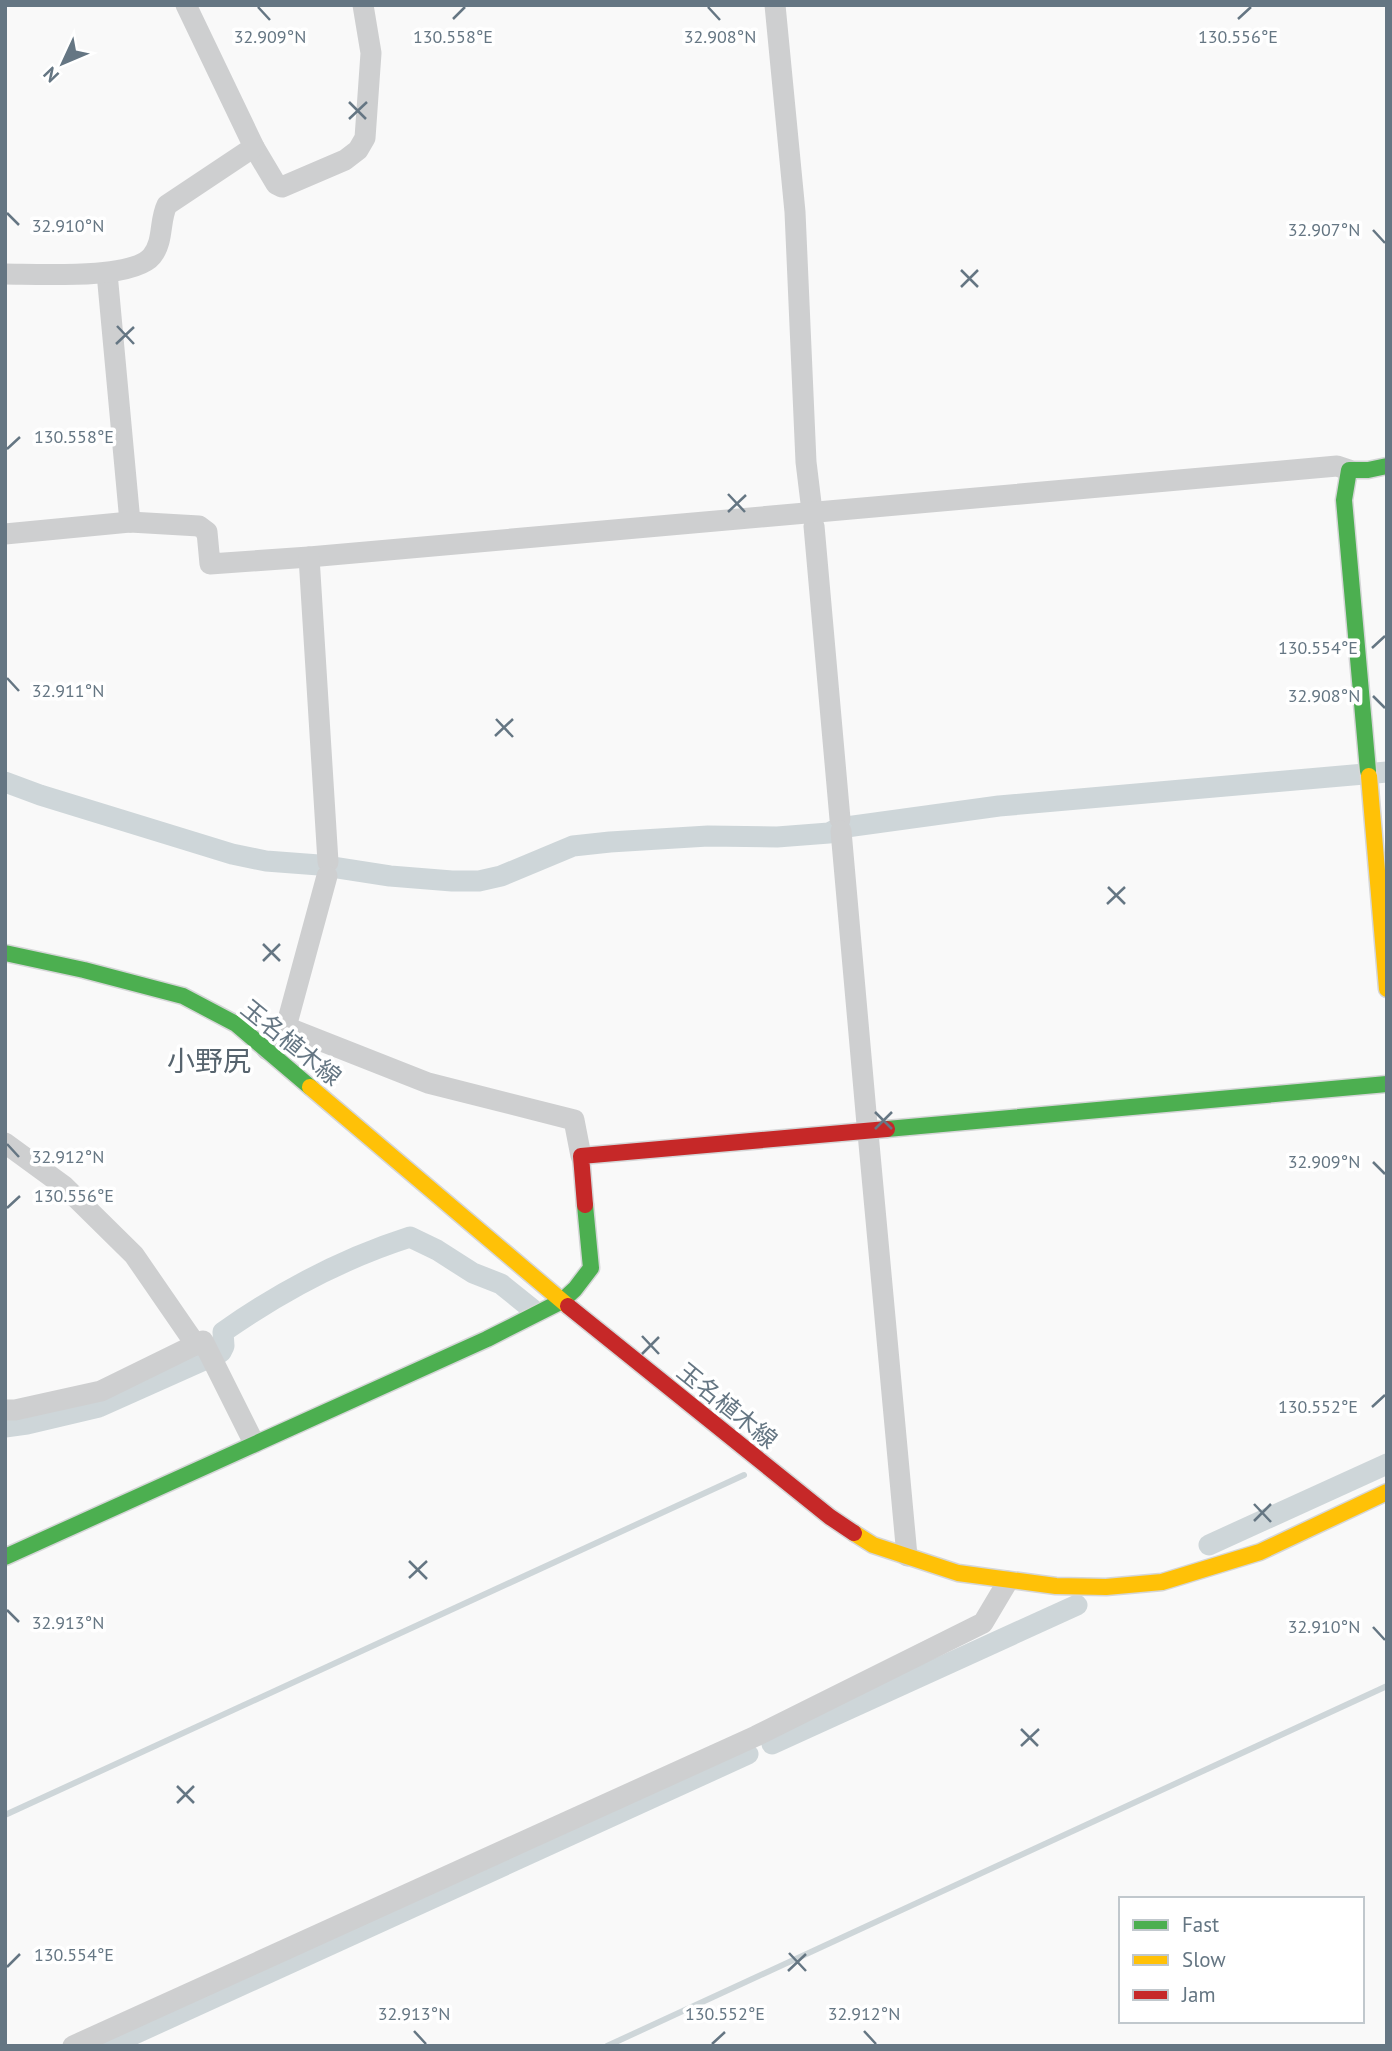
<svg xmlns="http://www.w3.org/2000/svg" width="1392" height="2051" font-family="'PT Sans','Noto Sans JP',sans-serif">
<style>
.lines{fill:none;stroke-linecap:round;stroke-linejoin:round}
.stream{stroke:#ced6d9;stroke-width:6}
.canal{stroke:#ced6d9;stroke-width:21}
.fast-casing{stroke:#d5d6d7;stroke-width:19}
.slow-casing{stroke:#d5d6d7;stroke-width:19}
.jam-casing{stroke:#d5d6d7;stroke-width:19}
.street{stroke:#cecfd0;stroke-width:21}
.fast{stroke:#4caf50;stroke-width:16}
.slow{stroke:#ffc107;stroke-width:16}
.jam{stroke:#c62828;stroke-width:16}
.ticks{fill:none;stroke:#657683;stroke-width:2.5}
.labels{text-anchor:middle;stroke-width:7;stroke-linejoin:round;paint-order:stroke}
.street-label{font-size:24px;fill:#657683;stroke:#fff}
.quarter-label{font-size:28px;fill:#57646e;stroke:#fff}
.ticks-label{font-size:18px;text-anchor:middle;fill:#657683;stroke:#fff;stroke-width:7;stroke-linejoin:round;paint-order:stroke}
</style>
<rect width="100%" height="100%" fill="#f9f9f9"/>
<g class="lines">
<g class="stream">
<polyline points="5,1815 744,1475"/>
<polyline points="607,2046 1387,1686"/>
</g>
<g class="canal">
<polyline points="5,782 40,795 232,854 266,861 319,865 390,876 452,881 479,881 501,876 573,846 610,842 708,836 777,837 829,833 839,828 999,806 1387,772"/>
<path d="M5 1427 27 1424 99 1407 211 1357 221 1352 224 1346 223 1332C280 1292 344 1258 410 1237L437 1250 473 1273 501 1284 532 1309"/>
<polyline points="1209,1545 1387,1464"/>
<polyline points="772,1744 1077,1605"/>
<polyline points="108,2046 748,1754"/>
</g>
<g class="fast-casing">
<g id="fast">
<polyline points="1368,771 1344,500 1349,470 1368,470 1387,466"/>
<polyline points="5,953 84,970 183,996 236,1024 310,1087"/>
<polyline points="887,1129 1387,1084"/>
<polyline points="5,1557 487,1339 562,1301 575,1289 591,1268 585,1205"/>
</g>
</g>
<g class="slow-casing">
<g id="slow">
<polyline points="1369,776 1387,989"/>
<polyline points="310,1087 568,1306"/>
<polyline points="854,1533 873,1545 958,1573 1056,1586 1106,1587 1162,1582 1260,1552 1387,1492"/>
</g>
</g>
<g class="jam-casing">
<g id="jam">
<polyline points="585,1205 581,1156 887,1129"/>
<polyline points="568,1306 830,1517 854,1533"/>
</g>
</g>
<g class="street">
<polyline points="775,5 795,212 806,462 811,503"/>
<polyline points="254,147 276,184 282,187 345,160 358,150 365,138 371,53 363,5"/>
<polyline points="107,273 130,522"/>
<path d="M5 274C37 274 133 280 152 256 164 241 159 221 167 205L254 147 186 5"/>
<polyline points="814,526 840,819"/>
<polyline points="5,534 130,522 199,526 207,532 210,564 309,557 1337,466 1349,470"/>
<polyline points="309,557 328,862"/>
<polyline points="841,831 867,1124"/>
<polyline points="286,1027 428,1083 574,1120 581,1156"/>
<polyline points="267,1050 286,1027 327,876"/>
<polyline points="868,1133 907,1556"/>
<polyline points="5,1143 64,1186 134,1255 196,1345"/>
<polyline points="5,1410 15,1410 101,1391 203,1341 254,1443"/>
<polyline points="73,2046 756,1736 983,1623 1008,1581"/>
</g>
<use href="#fast" class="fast"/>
<use href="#slow" class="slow"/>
<use href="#jam" class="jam"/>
</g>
<path class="ticks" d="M258 7 270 20M708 7 720 20M453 19 465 7M1238 19 1251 7M349 102 366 119M349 119 367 102M7 213 19 225M1373 230 1385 243M961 270 978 287M961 287 978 270M117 326 134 344M116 344 134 327M7 449 20 437M728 494 745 512M728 512 746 495M1372 648 1385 636M7 678 19 691M1373 696 1385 708M496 719 513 737M495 736 513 719M1108 887 1125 904M1107 904 1125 887M263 944 280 961M263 961 280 944M875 1112 892 1129M875 1129 892 1112M7 1144 19 1157M1373 1162 1385 1174M7 1208 20 1196M642 1336 659 1354M642 1354 659 1337M1372 1407 1385 1395M1254 1504 1271 1522M1254 1521 1271 1504M409 1561 427 1579M409 1578 427 1561M7 1610 19 1622M1373 1627 1385 1640M1021 1729 1038 1746M1021 1746 1039 1729M177 1786 194 1803M177 1803 194 1786M789 1953 806 1971M7 1967 20 1954M788 1971 806 1954M414 2031 426 2044M864 2031 876 2044M712 2044 725 2032"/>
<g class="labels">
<g class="street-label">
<text transform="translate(291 1043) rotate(39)" y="8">玉名植木線</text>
<text transform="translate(727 1406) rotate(39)" y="8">玉名植木線</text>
</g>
<g class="quarter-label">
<text x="209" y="1071">小野尻</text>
</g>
</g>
<g class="ticks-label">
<text x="453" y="43">130.558°E</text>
<text x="1238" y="43">130.556°E</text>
<text x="270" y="43">32.909°N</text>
<text x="720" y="43">32.908°N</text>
<text x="68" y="232">32.910°N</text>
<text x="1324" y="236">32.907°N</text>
<text x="74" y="443">130.558°E</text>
<text x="1318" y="654">130.554°E</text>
<text x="68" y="697">32.911°N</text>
<text x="1324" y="702">32.908°N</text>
<text x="68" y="1163">32.912°N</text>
<text x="1324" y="1168">32.909°N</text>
<text x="74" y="1202">130.556°E</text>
<text x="1318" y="1413">130.552°E</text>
<text x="68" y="1629">32.913°N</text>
<text x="1324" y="1633">32.910°N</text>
<text x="74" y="1961">130.554°E</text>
<text x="414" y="2020">32.913°N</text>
<text x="864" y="2020">32.912°N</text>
<text x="725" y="2020">130.552°E</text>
</g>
<rect width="1392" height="2051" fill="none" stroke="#657683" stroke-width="14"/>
<rect x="1119" y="1897" width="245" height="126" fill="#ffffff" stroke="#c1c8cd" stroke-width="2"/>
<rect x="1133" y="1920" width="35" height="10" fill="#4caf50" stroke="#c1c8cd" stroke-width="2"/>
<text x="1182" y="1932" font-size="21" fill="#657683">Fast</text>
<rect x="1133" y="1955" width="35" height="10" fill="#ffc107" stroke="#c1c8cd" stroke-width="2"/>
<text x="1182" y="1967" font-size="21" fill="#657683">Slow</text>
<rect x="1133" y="1990" width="35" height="10" fill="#c62828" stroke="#c1c8cd" stroke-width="2"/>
<text x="1182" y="2002" font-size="21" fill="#657683">Jam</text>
<g transform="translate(63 63) rotate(226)" stroke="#ffffff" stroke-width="5" paint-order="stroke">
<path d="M0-5L12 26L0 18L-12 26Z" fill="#657683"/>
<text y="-10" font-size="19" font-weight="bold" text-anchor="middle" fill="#657683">N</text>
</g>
</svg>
